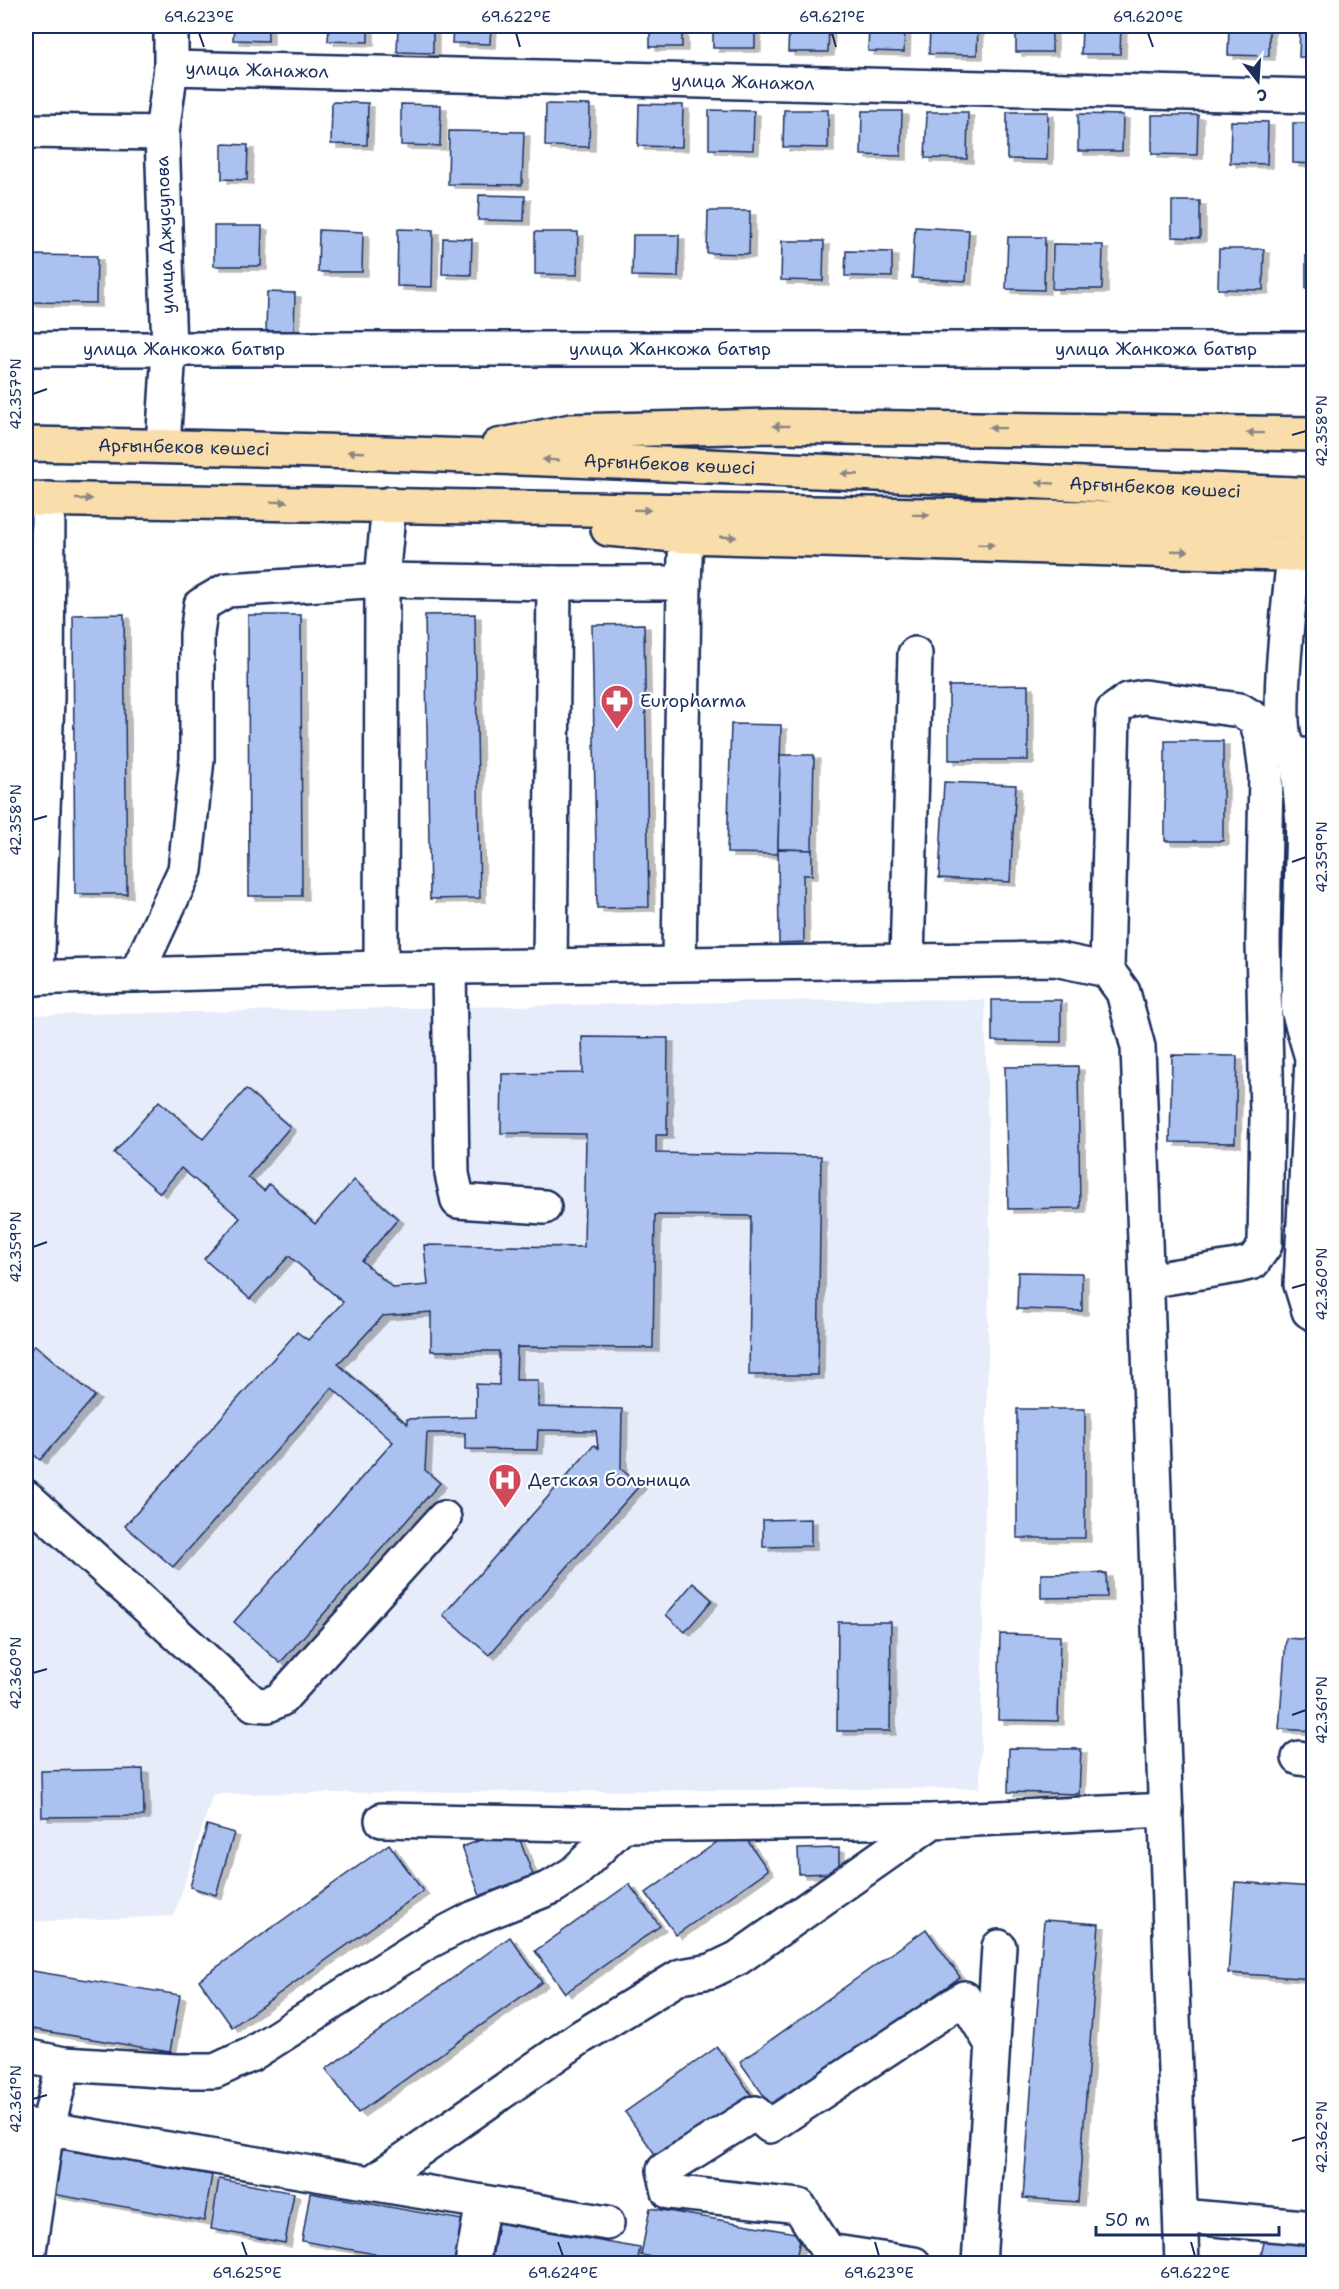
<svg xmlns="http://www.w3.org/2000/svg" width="1339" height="2289" font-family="'Shantell Sans',sans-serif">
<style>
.built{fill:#e6ecfa}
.building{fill:#abc1ef;stroke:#1b2f5e;stroke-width:1.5;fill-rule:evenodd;filter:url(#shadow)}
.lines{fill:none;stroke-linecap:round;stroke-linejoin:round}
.minor-casing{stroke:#1b2f5e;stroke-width:38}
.major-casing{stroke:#1b2f5e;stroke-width:38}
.minor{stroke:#fff;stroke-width:33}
.major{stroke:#f9deab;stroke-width:33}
.oneway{fill:#8a8684}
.ticks{fill:none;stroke:#1b2f5e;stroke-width:2}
.labels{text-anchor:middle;stroke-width:4.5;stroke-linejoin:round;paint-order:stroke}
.street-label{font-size:18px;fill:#1b2f5e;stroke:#fff}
.poi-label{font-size:18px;fill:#1b2f5e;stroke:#fff;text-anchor:start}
.neatline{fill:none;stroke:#1b2f5e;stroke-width:2}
.ticks-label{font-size:15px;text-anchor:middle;fill:#1b2f5e}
</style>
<defs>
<filter id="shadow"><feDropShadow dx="6" dy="4" stdDeviation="0" flood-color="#0004"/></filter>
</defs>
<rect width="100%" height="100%" fill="#fff"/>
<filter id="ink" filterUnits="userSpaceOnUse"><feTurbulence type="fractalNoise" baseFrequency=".0167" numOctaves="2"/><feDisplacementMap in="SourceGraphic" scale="12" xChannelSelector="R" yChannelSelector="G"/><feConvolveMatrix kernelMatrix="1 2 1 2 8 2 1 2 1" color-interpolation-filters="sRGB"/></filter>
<g filter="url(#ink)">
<polygon class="built" points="896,999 985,1000 990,1231 980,1788 213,1794 174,1916 26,1922 26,1015"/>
<g class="building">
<polygon points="234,26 268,26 268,41 233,40"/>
<polygon points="329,26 368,26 368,42 328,41"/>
<polygon points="398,26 433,26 433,53 397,52"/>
<polygon points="453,26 491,26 490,44 452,43"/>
<rect x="650" y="26" width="32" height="21"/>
<rect x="713" y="26" width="42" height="22"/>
<polygon points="789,26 829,26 828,52 788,52"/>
<polygon points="869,26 905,26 904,52 868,51"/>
<polygon points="930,26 978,26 977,55 929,54"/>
<rect x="1016" y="26" width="36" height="26"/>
<polygon points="1082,26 1121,26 1120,54 1081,54"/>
<polygon points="1229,26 1269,26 1269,56 1228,55"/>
<polygon points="1300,26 1314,26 1314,58 1299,57"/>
<polygon points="332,102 368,103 367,145 331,144"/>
<polygon points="401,104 441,105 440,146 401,145"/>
<polygon points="546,104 590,105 589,147 545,146"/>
<polygon points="639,104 683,105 682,147 638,146"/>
<polygon points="709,110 754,111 753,150 709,149"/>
<polygon points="784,110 828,110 828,148 783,147"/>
<polygon points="862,111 902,111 901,156 861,155"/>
<polygon points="927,112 968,112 967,159 925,158"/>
<polygon points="1007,112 1048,112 1047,160 1007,159"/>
<polygon points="1078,114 1123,115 1122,151 1078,151"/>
<polygon points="1152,115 1198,115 1197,155 1152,154"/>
<polygon points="1231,121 1268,122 1267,164 1230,163"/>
<polygon points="1293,123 1314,123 1314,164 1293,163"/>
<polygon points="449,131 524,132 522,185 448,184"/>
<polygon points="222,144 248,145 247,180 222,179"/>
<polygon points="479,195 525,196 524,221 478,220"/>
<polygon points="1172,201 1200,201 1200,238 1172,237"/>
<polygon points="708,211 750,211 749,254 707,253"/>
<polygon points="214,226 262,226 261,266 214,266"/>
<polygon points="915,227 969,230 966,281 912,278"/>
<polygon points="398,229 433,230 432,287 397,286"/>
<polygon points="319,230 363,232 362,272 318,272"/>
<polygon points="535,232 578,232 577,275 535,274"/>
<polygon points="633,235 679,235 678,277 632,276"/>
<polygon points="1008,237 1045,237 1044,290 1006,289"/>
<polygon points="443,238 472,239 471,275 442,274"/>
<polygon points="782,241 824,241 823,281 781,280"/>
<polygon points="1053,244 1103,245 1102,289 1052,289"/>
<polygon points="1219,249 1264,249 1263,290 1218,289"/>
<polygon points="846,251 892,252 892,277 845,276"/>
<polygon points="26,255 97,256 96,303 26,302"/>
<polygon points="1306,255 1314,255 1314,289 1306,288"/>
<polygon points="267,292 295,293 294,333 266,333"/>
<polygon points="124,614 127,894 75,894 73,615"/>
<polygon points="475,614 480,898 430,899 425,615"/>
<polygon points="248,615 301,615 302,896 249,896"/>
<polygon points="644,624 649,907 597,908 592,625"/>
<polygon points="1028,685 1028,760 949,760 949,686"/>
<polygon points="731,724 781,725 778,854 727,853"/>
<rect x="1165" y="741" width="58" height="100"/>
<polygon points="780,755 814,755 812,850 778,849"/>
<polygon points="944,782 1016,785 1010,882 939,878"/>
<polygon points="778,849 812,850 812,875 803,875 804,942 779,943"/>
<polygon points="992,1000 1061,1000 1061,1042 992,1041"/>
<path d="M582 1037 668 1038 667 1135H656V1153L821 1156 818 1375H749L751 1216 655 1215 653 1348 517 1347 516 1380H538V1407L622 1409 621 1469 640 1485 489 1655 443 1615 594 1445 598 1448 596 1431 538 1430 537 1450 465 1449V1433H427L425 1470 440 1483 280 1663 234 1622 393 1442 332 1388 173 1567 125 1526 297 1332 308 1340 343 1302 289 1256 250 1299 204 1259 240 1218 181 1168 160 1193 114 1153 159 1101 203 1139 246 1089 290 1127 248 1177 264 1191 269 1184 315 1224 354 1180 398 1219 362 1261 393 1288 428 1285 424 1245 584 1247 586 1134 501 1133 502 1074 583 1073ZM431 1312V1351H499V1385L476 1384V1417L407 1419V1424L338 1364 383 1316Z"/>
<polygon points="1172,1055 1237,1056 1235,1143 1170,1142"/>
<polygon points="1078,1066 1080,1208 1008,1209 1005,1067"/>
<polygon points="1018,1272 1082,1273 1082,1311 1017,1309"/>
<polygon points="35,1345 95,1396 40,1460 26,1448 26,1355"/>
<rect x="1017" y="1409" width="68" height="129"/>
<polygon points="811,1519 811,1546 763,1547 763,1520"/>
<polygon points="1106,1573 1107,1597 1041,1598 1041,1574"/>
<polygon points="693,1583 712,1600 685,1632 666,1615"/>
<polygon points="838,1622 891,1622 890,1731 837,1731"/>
<polygon points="1000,1634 1060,1636 1058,1721 998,1720"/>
<polygon points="1286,1638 1314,1640 1314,1731 1279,1729"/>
<polygon points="1009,1748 1081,1749 1079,1794 1008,1792"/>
<polygon points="143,1769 144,1816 42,1817 41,1771"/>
<polygon points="207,1825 234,1833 216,1895 190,1887"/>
<polygon points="515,1827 533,1875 480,1896 462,1847"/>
<polygon points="738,1827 768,1870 676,1935 646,1893"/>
<polygon points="389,1844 423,1891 232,2027 199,1980"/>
<polygon points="839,1848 839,1873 799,1874 798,1849"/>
<polygon points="1235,1882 1314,1887 1314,1979 1228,1973"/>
<polygon points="629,1884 660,1926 565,1993 535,1951"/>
<polygon points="1044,1920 1099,1924 1078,2202 1023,2198"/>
<polygon points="926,1929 960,1977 774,2110 740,2062"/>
<polygon points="510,1937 542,1982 358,2113 326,2069"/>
<polygon points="26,1970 180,1995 170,2052 26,2028"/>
<polygon points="717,2047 751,2094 659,2160 625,2112"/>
<polygon points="60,2149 212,2175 204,2221 52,2194"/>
<polygon points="219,2179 294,2193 285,2243 211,2229"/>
<polygon points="310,2193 463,2220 455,2264 432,2264 302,2241"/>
<polygon points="650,2208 801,2234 795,2264 693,2264 641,2255"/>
<polygon points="498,2223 640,2248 637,2264 491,2264"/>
<polygon points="1265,2238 1314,2244 1314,2264 1259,2264"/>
</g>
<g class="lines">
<g class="minor-casing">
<g id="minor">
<path id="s1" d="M171 68 1314 96"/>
<polyline points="26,131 162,133"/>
<path id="s2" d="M26 349H1314"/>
<polyline points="163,446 169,350 162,133 171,68 171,26"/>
<path d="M1294 555C1291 589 1273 724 1288 748 1293 756 1305 755 1314 756"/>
<polyline points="684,583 686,536"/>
<polyline points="1297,754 1303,822 1298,1010 1312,1058 1301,1285 1309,1311 1314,1314"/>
<polyline points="907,961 915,654"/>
<polyline points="550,965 554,583"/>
<polyline points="449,967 452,1174 458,1201 544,1207"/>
<polyline points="381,968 382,580 389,504"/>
<polyline points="1107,970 1113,711 1128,700 1144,697 1240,710 1256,720 1262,741 1266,773 1263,941 1267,1115 1265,1245 1253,1262 1237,1266 1147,1281"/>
<polyline points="136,975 185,870 197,759 197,634 201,605 227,590 382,580 554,583 684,583 679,963"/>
<polyline points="26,978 381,968 1055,959 1107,970 1123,992 1138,1047 1182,2264"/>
<polyline points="37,978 47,698 48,499"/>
<polyline points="26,1497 254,1704 268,1705 281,1699 444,1518"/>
<polyline points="1299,1758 1314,1760"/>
<polyline points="382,1820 623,1825 933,1821"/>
<polyline points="26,2056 64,2064 175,2071 215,2071 250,2055 424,1944 474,1918 552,1887 574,1873 623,1825"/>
<polyline points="26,2125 607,2223"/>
<polyline points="371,2183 581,2037 681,1976 711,1971 738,1958 933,1821 1166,1810"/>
<polyline points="1181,2216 1314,2228"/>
<polyline points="27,2264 47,2129 64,2064"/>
<polyline points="472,2264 483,2202"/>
<polyline points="914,2264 828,2251 799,2206 669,2192 664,2170 755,2113 770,2126 964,1998 993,2046"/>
<polyline points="979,2264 999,1947"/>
</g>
</g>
<g class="major-casing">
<g id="major">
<path id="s3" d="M26 444C455 450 884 475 1314 495"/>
<polyline points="498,446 571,431 772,426 1314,434"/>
<polyline points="26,499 1314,522"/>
<polyline points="608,529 686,536 1314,555"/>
</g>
</g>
<use href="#minor" class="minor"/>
<use href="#major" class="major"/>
</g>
<defs><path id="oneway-solid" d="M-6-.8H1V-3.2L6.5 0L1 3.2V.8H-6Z" transform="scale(1.5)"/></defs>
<g class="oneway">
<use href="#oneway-solid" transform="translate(781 426) rotate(-180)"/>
<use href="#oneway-solid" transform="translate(997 428) rotate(-179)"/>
<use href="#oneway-solid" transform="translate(1255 433) rotate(-179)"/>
<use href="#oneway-solid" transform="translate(356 452) rotate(-178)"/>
<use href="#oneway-solid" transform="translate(551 460) rotate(-177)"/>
<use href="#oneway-solid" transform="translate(850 474) rotate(-177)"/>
<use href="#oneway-solid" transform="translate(1045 483) rotate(-177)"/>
<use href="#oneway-solid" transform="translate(84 499)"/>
<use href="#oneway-solid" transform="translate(279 502) rotate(1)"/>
<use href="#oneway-solid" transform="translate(642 510) rotate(1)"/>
<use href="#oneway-solid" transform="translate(921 515) rotate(1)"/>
<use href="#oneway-solid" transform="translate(728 537) rotate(2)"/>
<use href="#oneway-solid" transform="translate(986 545) rotate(2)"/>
<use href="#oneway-solid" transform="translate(1180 551) rotate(2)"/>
</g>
</g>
<path class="ticks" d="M199 33 204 47M516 33 520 47M832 33 836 47M1148 33 1153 47M33 394 47 389M1292 435 1306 431M33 820 47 816M1292 862 1306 857M33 1247 47 1242M1292 1288 1306 1284M33 1673 47 1669M1292 1715 1306 1710M33 2099 47 2095M1292 2141 1306 2137M242 2242 247 2256M558 2242 563 2256M875 2242 879 2256M1191 2242 1195 2256"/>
<defs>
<g id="pharmacy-pin" transform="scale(1.725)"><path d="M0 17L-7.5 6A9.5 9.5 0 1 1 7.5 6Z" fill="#d1495b" stroke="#fff"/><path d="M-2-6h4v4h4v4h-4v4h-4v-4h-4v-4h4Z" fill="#fff"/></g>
<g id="hospital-pin" transform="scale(1.725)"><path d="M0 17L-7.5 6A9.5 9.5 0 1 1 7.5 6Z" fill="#d1495b" stroke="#fff"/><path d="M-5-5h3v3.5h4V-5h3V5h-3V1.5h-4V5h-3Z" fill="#fff"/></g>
</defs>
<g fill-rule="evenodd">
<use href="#pharmacy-pin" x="617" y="701"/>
<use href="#hospital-pin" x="505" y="1480"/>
</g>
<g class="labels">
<g class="street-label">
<text dy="6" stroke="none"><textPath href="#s1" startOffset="86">улица Жанажол</textPath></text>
<text dy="6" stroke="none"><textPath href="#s1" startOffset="572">улица Жанажол</textPath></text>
<text transform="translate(165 235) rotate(-92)" y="6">улица Джусупова</text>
<text dy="6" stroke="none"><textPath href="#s2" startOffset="644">улица Жанкожа батыр</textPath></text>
<text dy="6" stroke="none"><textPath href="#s2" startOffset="1130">улица Жанкожа батыр</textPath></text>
<text dy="6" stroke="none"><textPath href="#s2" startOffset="158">улица Жанкожа батыр</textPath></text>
<text dy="6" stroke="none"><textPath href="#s3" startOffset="158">Арғынбеков көшесі</textPath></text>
<text dy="6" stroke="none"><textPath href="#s3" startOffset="644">Арғынбеков көшесі</textPath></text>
<text dy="6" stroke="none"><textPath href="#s3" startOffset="1130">Арғынбеков көшесі</textPath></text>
</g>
<g class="poi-label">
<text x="640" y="707">Europharma</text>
<text x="528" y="1486">Детская больница</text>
</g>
</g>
<rect width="1339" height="2289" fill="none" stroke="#fff" stroke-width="66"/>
<g transform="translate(1258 81) rotate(163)" stroke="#ffffff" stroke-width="4.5" paint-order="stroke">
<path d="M0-4.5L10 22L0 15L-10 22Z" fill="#1b2f5e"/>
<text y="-9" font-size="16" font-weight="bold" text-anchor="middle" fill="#1b2f5e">С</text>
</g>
<path d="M1096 2226v9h183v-9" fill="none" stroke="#1b2f5e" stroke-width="3"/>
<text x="1105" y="2226" font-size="18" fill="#1b2f5e" stroke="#ffffff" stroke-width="4.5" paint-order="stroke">50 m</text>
<rect x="33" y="33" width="1273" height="2223" class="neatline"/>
<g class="ticks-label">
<text x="199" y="22">69.623°E</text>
<text x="516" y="22">69.622°E</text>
<text x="832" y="22">69.621°E</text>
<text x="1148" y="22">69.620°E</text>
<text transform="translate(16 394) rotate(-90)" y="5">42.357°N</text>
<text transform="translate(1322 431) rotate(-90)" y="5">42.358°N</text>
<text transform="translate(16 820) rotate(-90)" y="5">42.358°N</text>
<text transform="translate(1322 857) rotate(-90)" y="5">42.359°N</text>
<text transform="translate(16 1247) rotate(-90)" y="5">42.359°N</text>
<text transform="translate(1322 1284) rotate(-90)" y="5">42.360°N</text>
<text transform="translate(16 1673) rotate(-90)" y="5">42.360°N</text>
<text transform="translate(1322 1710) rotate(-90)" y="5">42.361°N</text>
<text transform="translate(16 2099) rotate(-90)" y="5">42.361°N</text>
<text transform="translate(1322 2137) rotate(-90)" y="5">42.362°N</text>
<text x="247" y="2278">69.625°E</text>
<text x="563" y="2278">69.624°E</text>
<text x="879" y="2278">69.623°E</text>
<text x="1195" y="2278">69.622°E</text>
</g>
</svg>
